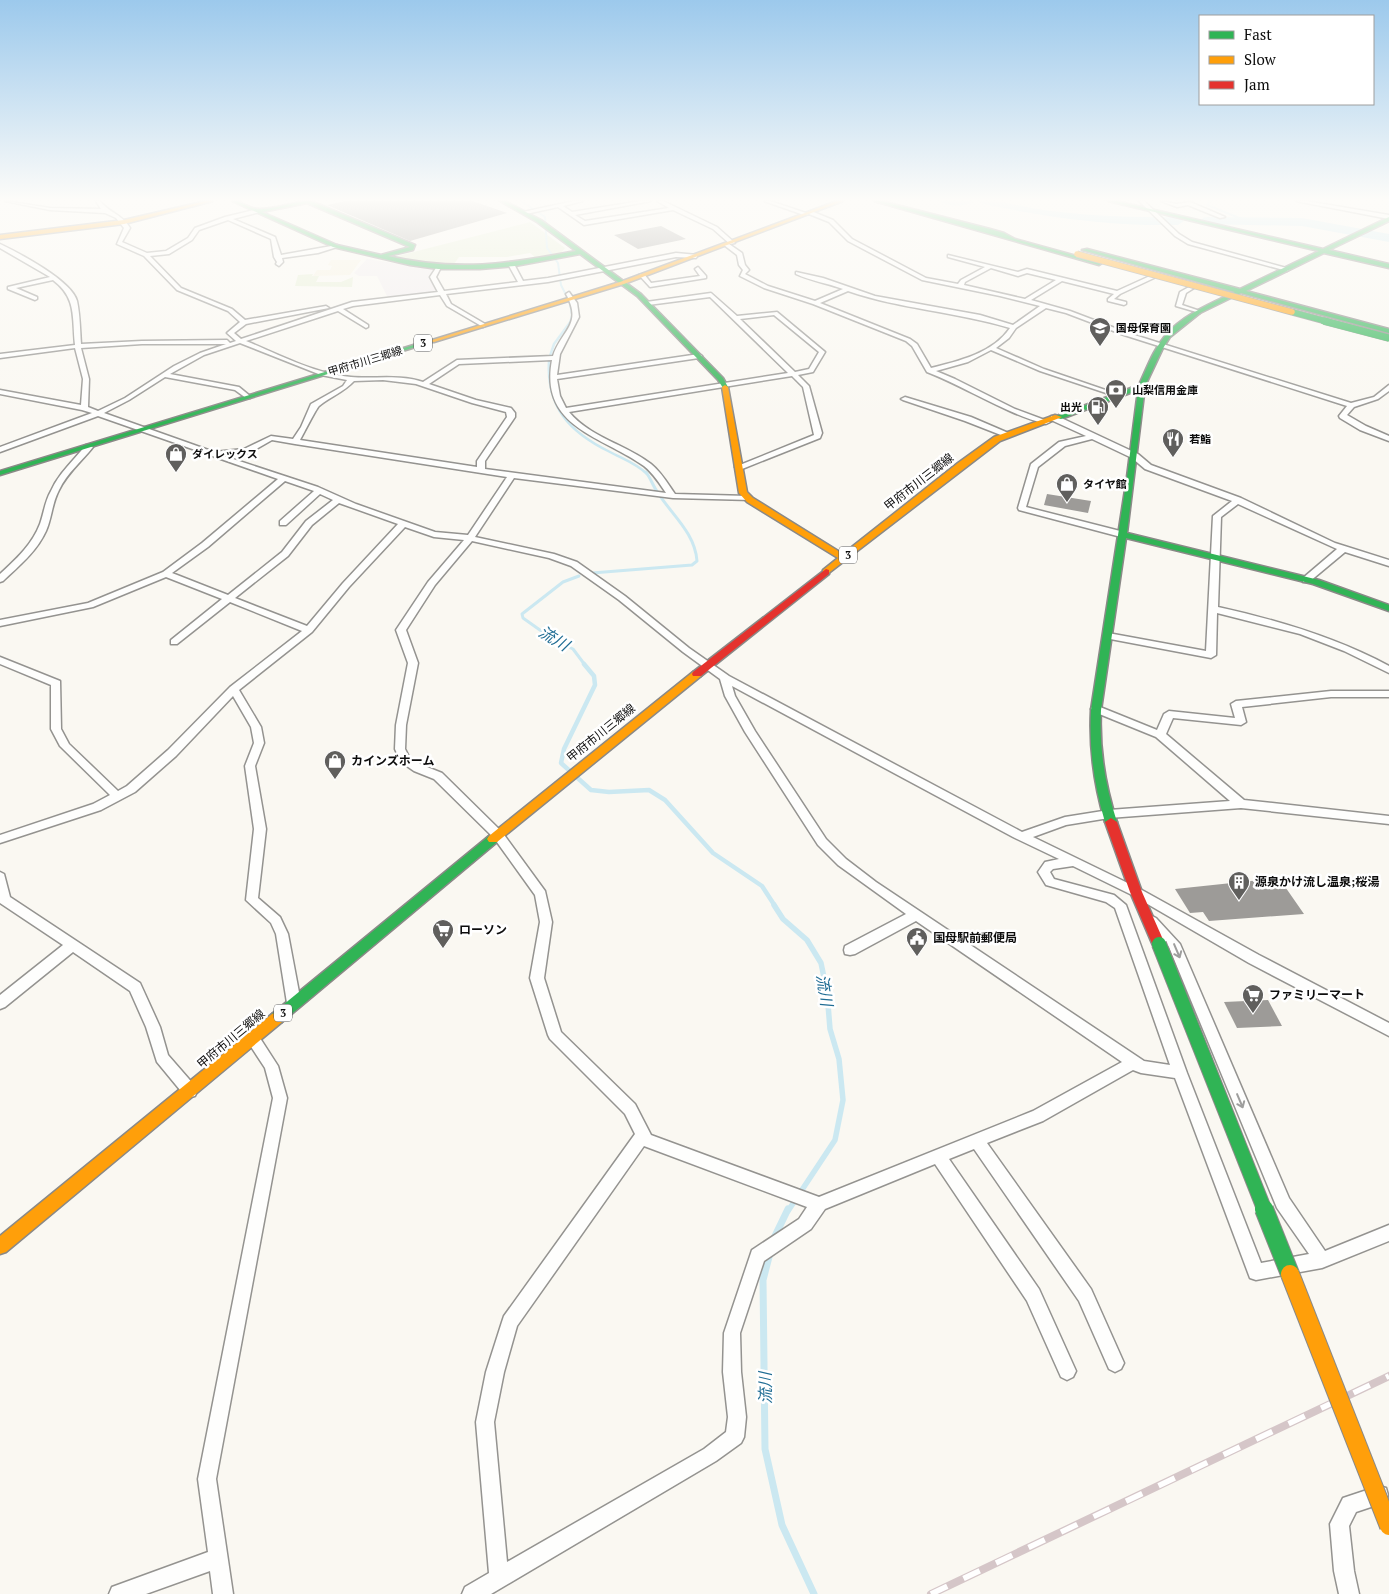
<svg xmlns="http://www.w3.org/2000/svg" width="1389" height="1594" font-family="'PT Serif','Noto Sans JP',serif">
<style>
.industrial{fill:#f1ecee}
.farmland{fill:#f6f1df}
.green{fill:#e6eed4}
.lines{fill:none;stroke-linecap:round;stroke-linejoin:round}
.stream-far5{stroke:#cbe8f1;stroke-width:2}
.stream-far4{stroke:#cbe8f1;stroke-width:2.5}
.stream-far3{stroke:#cbe8f1;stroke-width:3}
.stream-far2{stroke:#cbe8f1;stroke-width:4.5}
.stream-far1{stroke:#cbe8f1;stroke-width:5.5}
.stream{stroke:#cbe8f1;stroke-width:7}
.river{fill:#cbe8f1;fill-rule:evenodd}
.building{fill:#9d9b98}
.street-casing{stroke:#949390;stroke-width:3}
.fast-casing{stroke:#8a8987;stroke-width:3}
.slow-casing{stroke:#8a8987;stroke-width:3}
.jam-casing{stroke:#8a8987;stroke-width:3}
.street{fill:#fefefd;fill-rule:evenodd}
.fast{fill:#30b455;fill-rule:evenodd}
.slow{fill:#ff9f0a;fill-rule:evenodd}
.jam{fill:#e5322d;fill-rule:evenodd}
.rail-casing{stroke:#d5c6c8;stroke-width:8}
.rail{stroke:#fff;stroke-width:5.5;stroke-dasharray:18;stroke-linecap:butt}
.fast-bridge-far3-casing{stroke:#8a8987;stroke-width:7;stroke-linecap:butt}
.fast-bridge-far2-casing{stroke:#8a8987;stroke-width:8;stroke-linecap:butt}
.fast-bridge-far1-casing{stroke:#8a8987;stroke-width:16;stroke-linecap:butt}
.fast-bridge-casing{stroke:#8a8987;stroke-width:20;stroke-linecap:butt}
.slow-bridge-far1-casing{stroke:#8a8987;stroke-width:7;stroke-linecap:butt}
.slow-bridge-casing{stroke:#8a8987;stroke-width:20;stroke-linecap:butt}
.fast-bridge-far3{stroke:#30b455;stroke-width:5.5}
.fast-bridge-far2{stroke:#30b455;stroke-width:7}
.fast-bridge-far1{stroke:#30b455;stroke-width:14}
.fast-bridge{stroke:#30b455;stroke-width:18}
.slow-bridge-far1{stroke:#ff9f0a;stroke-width:5.5}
.slow-bridge{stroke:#ff9f0a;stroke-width:18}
.oneway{stroke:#9e9e9d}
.labels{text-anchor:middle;stroke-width:5;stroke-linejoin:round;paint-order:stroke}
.far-poi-label{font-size:11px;font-weight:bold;fill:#0d0d0d;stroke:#fff;text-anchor:start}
.shield{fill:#fff;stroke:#565656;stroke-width:1}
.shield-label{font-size:11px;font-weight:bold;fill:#0d0d0d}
.far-street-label{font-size:11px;fill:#0d0d0d;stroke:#fff}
.street-label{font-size:12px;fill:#0d0d0d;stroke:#fff}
.poi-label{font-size:12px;font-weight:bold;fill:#0d0d0d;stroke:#fff;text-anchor:start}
.near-water-label{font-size:16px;font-style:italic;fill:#206d94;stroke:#fff}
</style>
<rect width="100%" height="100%" fill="#faf8f2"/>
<polygon class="industrial" points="367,259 432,269 433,270 429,276 436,291 388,298 377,276 359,276 354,273"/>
<polygon class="farmland" points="331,260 361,260 350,275 313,276 317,270 330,270 332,266 328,265"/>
<g class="green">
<polygon points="530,222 565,248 561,253 536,258 530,253 507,257 459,257 454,264 439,264 394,257"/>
<polygon points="313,274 312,276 319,276 316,282 341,282 353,277 352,287 295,286 298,275"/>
</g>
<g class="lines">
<g class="stream-far5">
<polyline points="521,201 545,217 547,248 558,263 561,285 566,295"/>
<polyline points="1209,201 1212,201 1207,205 1247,221"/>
<polyline points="570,304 572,315 570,322"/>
</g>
<g class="stream-far4">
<polyline points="550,356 554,344 571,321"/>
<path d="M549 359C546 407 569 432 610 452 623 459 637 464 647 474"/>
</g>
<g class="stream-far3">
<path d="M592 573 692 565 697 561C695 533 672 515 658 493 653 486 651 479 646 472"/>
<polyline points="579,576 563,582 522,614 523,618 554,640 573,649 585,665"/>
</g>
<polyline class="stream-far2" points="584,664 594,676 595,685 564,749 561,763 591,790 609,792 649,790 665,800 713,853 762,886 775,906"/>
<polyline class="stream-far1" points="774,905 783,919 807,940 821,963 827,992 830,1029 839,1059 843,1100 835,1140 788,1211"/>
<g class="stream">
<polyline points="774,1238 788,1209"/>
<polyline points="770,1253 763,1280 765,1449 782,1525 814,1594"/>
</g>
<g class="river">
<path d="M940 201H974C967 207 947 207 940 201Z"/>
<path d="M978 201C1003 200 1026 208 1051 211 1093 216 1135 218 1178 217L1184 221 1178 225C1110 226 1050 218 984 204Z"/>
<polygon points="1207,217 1302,218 1389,234 1389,242 1302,226 1203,224 1201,221 1203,218"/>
</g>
</g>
<g class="building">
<polygon points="345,201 473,201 507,213 410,241 327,205"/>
<polygon points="661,226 686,239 638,249 614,235"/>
<polygon points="1047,494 1091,501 1088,513 1044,505"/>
<polygon points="1279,878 1304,914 1209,921 1203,912 1190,913 1175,889"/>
<polygon points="1268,1000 1282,1026 1237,1028 1224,1002"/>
</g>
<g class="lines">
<g class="street-casing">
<g id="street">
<path d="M5 201 50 208 101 209 96 201H100C109 213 122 214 130 228L122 242 147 253 166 251 188 238 195 228 225 217 258 209 260 212 233 219 275 237 281 255 337 245V247L318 253 282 258 283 262 279 266 276 264 277 262 274 257 271 239 228 220 199 230 192 240 169 254 150 256 181 288 232 309 245 320 326 306 329 308 246 324 234 333 241 339 352 302 438 292 430 277 438 265 441 267 436 277 444 291 518 282 508 264 511 262 514 264 523 281 548 278 676 253 698 255 696 258 676 257 548 282 446 294 451 304 485 324V326L483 327 447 306 440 295 353 306 343 309 368 325V327L366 328 338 311 246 341C280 355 315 374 351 377 375 379 400 374 423 382L457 360 553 356C562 329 583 325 566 294L569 292 577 303 579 317 560 354 557 375 699 354 702 356 699 358 557 379 560 396 566 408 788 373 710 297 648 305 646 304V302L711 293 737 316 777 312 825 352 813 372 798 375 809 386 822 433 820 438 742 469 735 467 814 435 803 387 792 376 569 412C591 438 625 444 651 464 661 472 668 484 675 494L748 496 752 498 751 500 673 498 514 478 475 537 554 554 577 562 625 596 689 648 729 676 1022 832 1065 817 1109 810 1230 801 1156 737 1092 711 1091 709 1092 707H1100L1157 730 1164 714 1169 711 1235 718 1231 704 1236 701 1331 691H1389V697H1331L1242 707 1246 722 1241 725 1173 718 1166 734 1244 800 1389 816V824L1241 808 1109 818 1066 825 1033 837 1140 889 1259 955 1389 1023V1036L1249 963 1132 895 1073 866 1053 869 1050 872 1054 879 1114 895 1126 905 1187 1073 1261 1263 1309 1254 1277 1208 1169 947 1146 921 1148 918 1152 916 1156 918 1180 944 1289 1198 1325 1251 1389 1225V1241L1322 1268 1256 1280 1250 1278 1175 1078 1141 1073 1133 1070 1043 1121 987 1143 1091 1289 1124 1363 1121 1369 1115 1372 1109 1369 1079 1301 974 1149 949 1159 1039 1289 1076 1371 1073 1377 1067 1380 1061 1377 1027 1301 935 1164 825 1209 811 1229 764 1261 740 1333 741 1372 746 1417 744 1437 741 1443 716 1461 491 1594H462L465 1587 489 1573 476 1422 486 1372 502 1322 504 1316 635 1134 625 1114 550 1039 548 1035 530 978 540 922 535 895 494 838 434 779 414 771 401 762 395 749 396 725 408 663 396 630 428 582 464 540 434 537 405 527 349 587 312 632 239 690 261 727 264 743 255 766 266 829 258 898 280 917 288 934 301 1003 299 1007 294 1009 289 1007 287 1003 276 934 271 923 246 900 254 829 245 766 254 743 251 727 233 696 176 756 135 792 101 810 0 843V835L93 804 110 795 60 746 51 729V685L0 664V657L60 681 61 729 69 744 118 791 127 786 168 750 230 687 302 631 230 602 177 644H171V640L222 599 166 577 93 607 0 626V620L88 603 163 572 202 543 278 479 98 416 0 452V447L92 413 82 410 0 394V390L81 405 83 379 75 348 0 358V354L75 345C72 317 77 298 53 280L16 288 37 297V299L35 300 8 289V287L50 277 0 248V244C19 253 72 281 77 301 80 315 80 330 81 344L142 341 227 340 230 343 236 341 227 333 240 322 228 311 177 290 144 256 117 244 124 228 116 218 105 213 50 210ZM774 315 819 352 809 369 795 372 740 319ZM240 343 321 375 347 380 343 386 311 404 301 427 293 439 271 436 244 449 214 452 104 413 129 400 165 377 235 390 246 398H250V396L239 387 170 374 204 355ZM142 344H226L200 353 174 366 125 398 98 411 88 407 89 379 81 348ZM552 360C539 428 603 436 644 466 653 473 660 484 666 493L485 469V461L515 417V413L511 408 476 400 429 384 459 364ZM383 380 416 384 472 403 506 412 507 417 477 461V467L300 440C304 433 316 409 319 406 330 397 344 392 354 381ZM272 440 295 444 507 477 468 535 435 532 356 504 318 487 224 456 249 453ZM285 481 314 491 280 521V525H286L320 494 333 500 306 521 282 552 228 595 172 573 208 547ZM339 503 398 524 343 583 307 626 235 598 288 556 312 525ZM472 541 549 558 571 566 619 600 683 652 720 679 725 696 745 732 818 845 838 865 906 914 845 946 844 950 845 954 850 955 855 954 916 921 1122 1062 1033 1111 819 1197 651 1135 635 1104 561 1032 544 978 552 922 545 891 502 832 442 773 422 765 409 757 405 749 406 725 418 663 406 630 435 585ZM732 686 1013 837 1059 859 1045 862 1038 872 1046 885 1106 902 1115 908 1170 1065 1144 1061 876 882 846 859 826 839 755 731 735 696ZM644 1146 807 1207 799 1219 752 1250 750 1256 724 1333 723 1372 728 1417 726 1432 704 1449 507 1562 494 1422 504 1372 517 1326Z"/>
<polygon points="574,201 583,201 563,206 572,212 641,201 651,201 575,215 585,221 669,208 657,201 663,201 717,227 735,243 730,244 713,229 673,210 584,225 558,207 526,214 523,212"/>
<polygon points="764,201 770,201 809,214 804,215"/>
<polygon points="1139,201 1144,201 1179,234 1192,242 1290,269 1287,271 1188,244 1175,236"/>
<polygon points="1161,201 1177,204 1190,202 1225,217 1220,218 1188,205 1177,207"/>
<polygon points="1296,201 1306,201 1389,215 1389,219"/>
<path d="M811 211 833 220 852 239 926 278 958 284 961 280 985 267 948 257V255L1018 272 1027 269 1117 291 1150 276H1154V278L1120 294 1114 299 1126 302V304L1124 305 1108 301V299L1114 294 1062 281 1031 300 1070 311 1128 333 1351 403 1374 397 1389 385V391L1378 399 1354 407 1347 415 1366 426 1389 436V441L1360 430 1340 418 1339 416 1347 406 1124 335 1066 313 1046 308 1016 328 1009 338 996 348 1044 369 1120 395 1115 396 1040 371 991 350 968 362 936 371 955 379 1015 409 1050 422 1046 424C1004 413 968 388 927 372L912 346 906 341 813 304 764 288 740 276 743 270 739 265 737 255 724 245 729 244 742 253 745 265 749 270 745 274 768 286 815 301 843 289C827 283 811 281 796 274V272L823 278 875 296 980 315 1013 325 1040 306 1000 296 922 280 848 241 829 222 809 214ZM991 268 1018 276 1027 273 1056 280 1025 299 964 285 965 282ZM848 291C900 309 957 312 1010 328 993 353 959 361 931 368L917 344 910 339 820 303Z"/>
<polygon points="698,267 706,276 706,278 650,287 639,275 644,274 651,283 700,276 695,269"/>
<polygon points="1189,287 1194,288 1186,293 1182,305 1200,311 1200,313 1176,306 1180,292"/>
<polygon points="905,397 971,417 1013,435 1006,437 965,421 903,400 901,399"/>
<path d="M1051 416H1057L1138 454 1151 465 1241 498 1335 543 1389 560V566L1345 552 1309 582H1303V578L1337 549 1238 504 1221 517 1218 607C1277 620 1335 637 1389 666V673L1344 651 1300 634 1217 613 1216 655 1211 658 1105 638 1103 636 1108 633 1206 651 1213 516 1232 501 1145 469 1132 458 1092 439 1065 446 1038 467 1026 507 1124 532V536L1121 537 1019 510 1018 508 1031 464 1059 442 1086 436 1051 420Z"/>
<path d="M86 445 93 447C82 461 67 473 59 490 52 503 52 517 46 531 37 551 19 566 3 581L0 582V574C16 559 32 545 40 524 44 513 45 501 51 491 59 473 74 460 86 445Z"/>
<polygon points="0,872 4,874 10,897 140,983 160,1027 168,1055 195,1086 197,1091 195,1096 190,1097 185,1096 157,1062 146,1027 130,991 73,952 5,1007 0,1009 0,995 63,945 0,903"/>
<polygon points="253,1033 258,1035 278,1066 287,1098 216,1479 233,1594 213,1594 210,1571 146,1594 109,1594 112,1587 208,1552 198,1479 273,1098 265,1068 246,1039 248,1035"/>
<polygon points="1379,1486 1386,1488 1388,1495 1386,1502 1356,1512 1349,1526 1354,1571 1359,1594 1339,1594 1334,1571 1330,1524 1343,1498"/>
</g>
</g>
<g class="fast-casing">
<g id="fast">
<path d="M232 201C242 201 249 209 258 209 274 210 293 201 311 201L415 245 413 250 388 256C457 272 508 264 576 251L537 222 500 201H505L541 220 641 294 723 378 728 387 723 388 718 380 637 296 580 254 515 266 480 269H438L410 265 333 247ZM307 203 410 247 381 255 337 245 262 212Z"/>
<polygon points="874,201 881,201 990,229 1004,233 1015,239 1102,263 1099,265"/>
<path d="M1108 201H1116L1323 249 1389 217V221L1329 250 1389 264V268L1324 253 1246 291 1389 329V333L1241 293 1200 313 1170 337 1162 350 1145 386 1127 533 1319 580 1389 605V611L1313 584 1126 538 1101 710C1099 749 1105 785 1117 822L1111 826 1105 822C1094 785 1089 749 1091 710L1127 477 1138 390 1061 419 1054 417 1139 385C1147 368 1153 350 1165 336 1182 315 1212 303 1235 292L1082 250 1087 249 1240 289 1319 251Z"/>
<polygon points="430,340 435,341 0,475 0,471"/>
<polygon points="493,835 497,836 499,839 497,842 282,1022 277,1024 272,1022 270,1018 272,1014 489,836"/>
</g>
</g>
<g class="slow-casing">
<g id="slow">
<polygon points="206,201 213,201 124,224 0,239 0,235 124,220"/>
<polygon points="837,201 843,201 624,284 434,342 429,341 620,282"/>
<polygon points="725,385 728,387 747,492 753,498 843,554 958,463 994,437 1055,415 1062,417 1000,441 826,575 823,574 823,570 838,558 747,502 739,493 722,387"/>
<polygon points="697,671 701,672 702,674 701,676 497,842 489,842 487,839 489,836 693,672"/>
<polygon points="277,1012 282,1014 284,1018 282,1022 6,1252 0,1254 0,1236 272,1014"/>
</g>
</g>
<g class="jam-casing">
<g id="jam">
<polygon points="826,569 829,570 829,574 701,676 693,676 692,674 693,672"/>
<polygon points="1111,818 1117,822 1142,892 1165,944 1164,948 1159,949 1154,948 1130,892 1105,822"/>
</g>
</g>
<use href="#street" class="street"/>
<use href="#fast" class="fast"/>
<use href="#slow" class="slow"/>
<use href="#jam" class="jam"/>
<g class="rail-casing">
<polyline id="rail" points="931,1594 1389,1376"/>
</g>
<use href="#rail" class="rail"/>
<g class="fast-bridge-far3-casing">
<polyline id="fast-bridge-far3" points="1292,312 1329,322"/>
</g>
<g class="fast-bridge-far2-casing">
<polyline id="fast-bridge-far2" points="1324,321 1389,338"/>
</g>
<g class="fast-bridge-far1-casing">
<polyline id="fast-bridge-far1" points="1159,944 1265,1211"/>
</g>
<g class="fast-bridge-casing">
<polyline id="fast-bridge" points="1264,1209 1290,1274"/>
</g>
<g class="slow-bridge-far1-casing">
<polyline id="slow-bridge-far1" points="1077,254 1292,312"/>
</g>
<g class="slow-bridge-casing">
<polyline id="slow-bridge" points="1290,1274 1389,1526"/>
</g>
<use href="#fast-bridge-far3" class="fast-bridge-far3"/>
<use href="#fast-bridge-far2" class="fast-bridge-far2"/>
<use href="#fast-bridge-far1" class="fast-bridge-far1"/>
<use href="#fast-bridge" class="fast-bridge"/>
<use href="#slow-bridge-far1" class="slow-bridge-far1"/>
<use href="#slow-bridge" class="slow-bridge"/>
</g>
<defs><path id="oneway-shaft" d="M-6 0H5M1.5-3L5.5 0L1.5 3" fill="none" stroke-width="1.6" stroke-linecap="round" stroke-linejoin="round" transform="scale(1.25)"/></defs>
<g class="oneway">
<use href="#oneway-shaft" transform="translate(1177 951) rotate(67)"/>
<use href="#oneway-shaft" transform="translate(1240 1101) rotate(67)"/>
</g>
<linearGradient id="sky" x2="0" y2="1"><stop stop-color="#9cc9ec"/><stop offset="0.47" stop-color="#fdfcf9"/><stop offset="1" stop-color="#fdfcf9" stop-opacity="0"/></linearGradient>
<rect width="1389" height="424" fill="url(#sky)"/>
<defs>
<g id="school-pin" transform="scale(1.125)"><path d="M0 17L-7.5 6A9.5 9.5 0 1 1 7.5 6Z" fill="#605f5d" stroke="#fff"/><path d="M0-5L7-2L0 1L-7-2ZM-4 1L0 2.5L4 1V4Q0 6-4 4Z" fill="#fff"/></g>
<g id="bank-pin" transform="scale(1.125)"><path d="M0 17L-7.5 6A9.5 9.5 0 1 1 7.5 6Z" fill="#605f5d" stroke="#fff"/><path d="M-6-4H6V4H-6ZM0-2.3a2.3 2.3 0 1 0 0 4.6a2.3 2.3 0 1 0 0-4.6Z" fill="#fff"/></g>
<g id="fuel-pin" transform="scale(1.125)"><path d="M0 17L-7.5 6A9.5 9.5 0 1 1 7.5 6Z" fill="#605f5d" stroke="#fff"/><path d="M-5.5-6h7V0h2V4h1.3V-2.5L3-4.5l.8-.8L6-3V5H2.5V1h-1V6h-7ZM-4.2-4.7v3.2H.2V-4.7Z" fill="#fff"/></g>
<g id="restaurant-pin" transform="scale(1.125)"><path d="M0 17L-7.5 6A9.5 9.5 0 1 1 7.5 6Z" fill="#605f5d" stroke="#fff"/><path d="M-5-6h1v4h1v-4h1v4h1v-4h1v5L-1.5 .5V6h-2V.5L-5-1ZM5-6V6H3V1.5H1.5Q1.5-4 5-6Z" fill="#fff"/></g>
<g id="shop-pin" transform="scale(1.125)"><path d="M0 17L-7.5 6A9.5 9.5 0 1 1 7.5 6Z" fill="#605f5d" stroke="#fff"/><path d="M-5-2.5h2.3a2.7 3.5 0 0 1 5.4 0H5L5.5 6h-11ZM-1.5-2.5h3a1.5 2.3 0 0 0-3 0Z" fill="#fff"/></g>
<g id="building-pin" transform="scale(1.125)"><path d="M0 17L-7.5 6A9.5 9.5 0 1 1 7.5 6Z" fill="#605f5d" stroke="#fff"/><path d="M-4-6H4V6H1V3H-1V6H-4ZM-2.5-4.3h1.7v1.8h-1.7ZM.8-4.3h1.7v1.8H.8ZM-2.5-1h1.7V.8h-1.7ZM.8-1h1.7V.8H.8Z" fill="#fff"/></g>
<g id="supermarket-pin" transform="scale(1.125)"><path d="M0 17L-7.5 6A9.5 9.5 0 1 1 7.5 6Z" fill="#605f5d" stroke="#fff"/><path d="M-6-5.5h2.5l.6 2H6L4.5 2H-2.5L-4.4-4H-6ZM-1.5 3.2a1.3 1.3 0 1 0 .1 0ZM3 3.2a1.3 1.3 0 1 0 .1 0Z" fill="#fff"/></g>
<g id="civic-pin" transform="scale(1.125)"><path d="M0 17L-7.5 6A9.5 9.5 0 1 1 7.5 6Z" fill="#605f5d" stroke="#fff"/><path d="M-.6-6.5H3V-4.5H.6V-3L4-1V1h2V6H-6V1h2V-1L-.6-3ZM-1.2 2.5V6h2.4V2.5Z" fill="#fff"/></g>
</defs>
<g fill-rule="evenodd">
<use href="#school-pin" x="1100" y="328"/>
<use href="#bank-pin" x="1116" y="390"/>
<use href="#fuel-pin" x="1098" y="407"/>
<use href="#restaurant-pin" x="1173" y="439"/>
<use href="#shop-pin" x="176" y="454"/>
<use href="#shop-pin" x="1067" y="484"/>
<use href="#shop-pin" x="335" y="761"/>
<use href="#building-pin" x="1239" y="882"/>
<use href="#supermarket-pin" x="443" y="930"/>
<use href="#civic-pin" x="917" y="938"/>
<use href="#supermarket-pin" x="1253" y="995"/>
</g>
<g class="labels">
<g class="far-poi-label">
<text x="1116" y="332">国母保育園</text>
<text x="1132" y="394">山梨信用金庫</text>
<text x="1082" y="411" text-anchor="end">出光</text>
<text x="1189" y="443">若鮨</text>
<text x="192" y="458">ダイレックス</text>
<text x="1083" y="488">タイヤ館</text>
</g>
<g class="shield">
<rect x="414" y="334.5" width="18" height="17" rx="4"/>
<rect x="839" y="546.5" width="18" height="17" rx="4"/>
<rect x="274" y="1004.5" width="18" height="17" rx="4"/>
</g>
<g class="shield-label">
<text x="423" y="347">3</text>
<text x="848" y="559">3</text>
<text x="283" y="1017">3</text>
</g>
<g class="far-street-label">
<text transform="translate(365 361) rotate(-17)" y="4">甲府市川三郷線</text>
</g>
<g class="street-label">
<text transform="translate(919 482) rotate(-38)" y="4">甲府市川三郷線</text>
<text transform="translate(601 733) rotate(-39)" y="4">甲府市川三郷線</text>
<text transform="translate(231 1039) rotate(-40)" y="4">甲府市川三郷線</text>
</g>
<g class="poi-label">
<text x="351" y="765">カインズホーム</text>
<text x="1255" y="886">源泉かけ流し温泉;桜湯</text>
<text x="459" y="934">ローソン</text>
<text x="933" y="942">国母駅前郵便局</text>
<text x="1269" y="999">ファミリーマート</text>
</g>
<g class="near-water-label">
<text transform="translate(554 638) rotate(31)" y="6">流川</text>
<text transform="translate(825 990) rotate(81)" y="6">流川</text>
<text transform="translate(765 1388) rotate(-91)" y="6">流川</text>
</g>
</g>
<rect x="1199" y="15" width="175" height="90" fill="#ffffff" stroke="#9e9e9e"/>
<rect x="1209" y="31" width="25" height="8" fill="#30b455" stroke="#9e9e9e"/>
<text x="1244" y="40" font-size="15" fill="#0d0d0d">Fast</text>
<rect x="1209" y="56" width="25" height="8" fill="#ff9f0a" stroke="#9e9e9e"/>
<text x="1244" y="65" font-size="15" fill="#0d0d0d">Slow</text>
<rect x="1209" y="81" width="25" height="8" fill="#e5322d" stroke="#9e9e9e"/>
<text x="1244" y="90" font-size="15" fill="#0d0d0d">Jam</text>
</svg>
